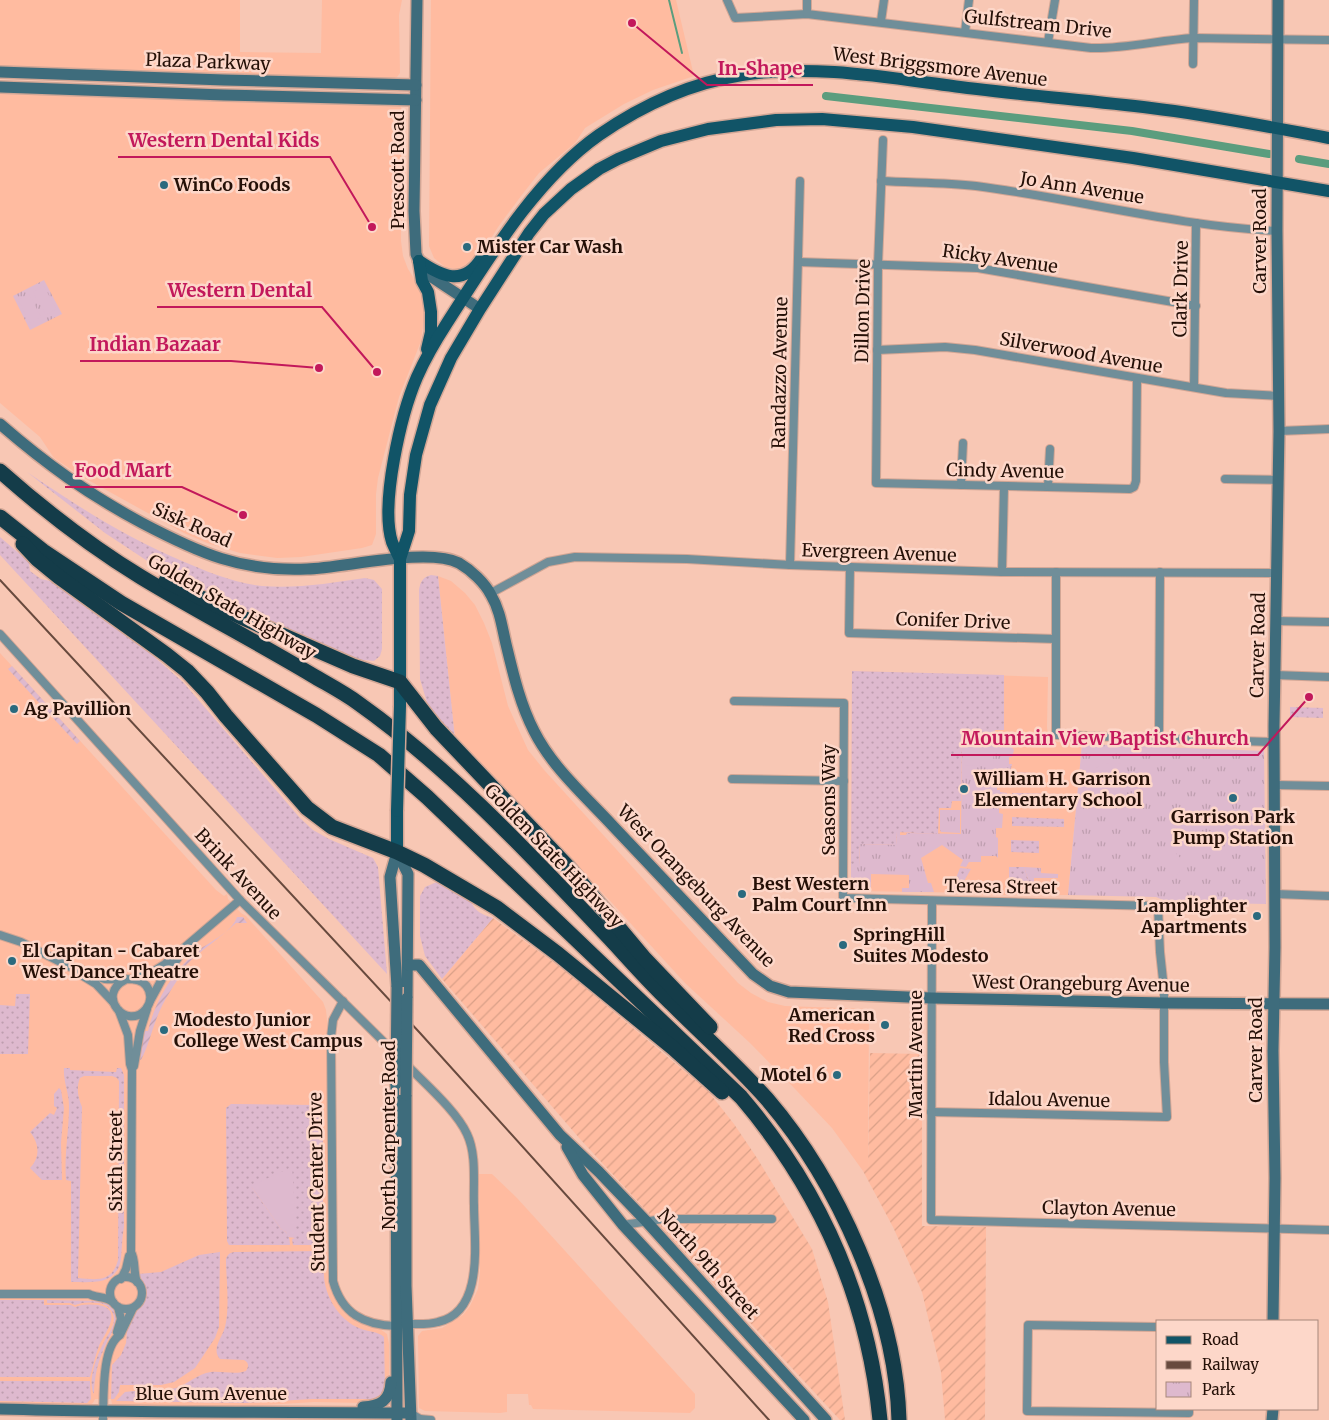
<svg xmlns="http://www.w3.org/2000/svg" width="1329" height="1420" font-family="Merriweather,serif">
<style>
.built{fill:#ffbba0}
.industrial{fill:url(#industrial-furrows)}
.grass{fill:url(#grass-dots);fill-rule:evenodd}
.park{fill:url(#park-tufts)}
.garden{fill:url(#garden-furrows)}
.pitch{fill:#deb9ce}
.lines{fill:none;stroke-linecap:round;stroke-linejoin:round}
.stream{stroke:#5b9d7e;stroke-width:2}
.canal{stroke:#5b9d7e;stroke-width:8}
.street-casing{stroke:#d2a695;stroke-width:10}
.secondary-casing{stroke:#d2a695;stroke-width:14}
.primary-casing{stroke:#d2a695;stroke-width:15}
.highway-casing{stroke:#d2a695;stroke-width:18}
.street{stroke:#708e99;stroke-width:8}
.secondary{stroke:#3e6c7c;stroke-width:11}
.primary{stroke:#115467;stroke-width:12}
.highway{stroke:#143c49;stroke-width:15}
.rail{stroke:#684a3e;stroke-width:2}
.secondary-bridge-casing{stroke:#d2a695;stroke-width:14;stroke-linecap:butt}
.primary-bridge-casing{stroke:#d2a695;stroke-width:15;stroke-linecap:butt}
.secondary-bridge{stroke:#3e6c7c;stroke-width:11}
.primary-bridge{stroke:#115467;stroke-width:12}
.poi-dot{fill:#2a6a7e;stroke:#fdd7c9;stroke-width:2}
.labels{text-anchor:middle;stroke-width:5;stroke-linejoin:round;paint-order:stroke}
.street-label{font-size:18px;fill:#251007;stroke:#fdd7c9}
.poi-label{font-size:18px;font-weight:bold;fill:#251007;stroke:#fdd7c9;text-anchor:start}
.leader{fill:none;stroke:#c2185b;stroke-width:2}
.callout-dot{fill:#c2185b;stroke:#fdd7c9;stroke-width:2}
.callout-label{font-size:19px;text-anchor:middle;font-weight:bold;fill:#c2185b;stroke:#fdd7c9;stroke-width:5;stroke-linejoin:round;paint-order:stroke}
</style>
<defs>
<pattern id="industrial-furrows" width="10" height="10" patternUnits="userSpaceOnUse" patternTransform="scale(1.25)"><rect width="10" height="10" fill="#ffbba0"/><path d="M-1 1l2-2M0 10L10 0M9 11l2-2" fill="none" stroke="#daa088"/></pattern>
<pattern id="grass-dots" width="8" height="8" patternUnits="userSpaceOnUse" patternTransform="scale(1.25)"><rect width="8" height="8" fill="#deb9ce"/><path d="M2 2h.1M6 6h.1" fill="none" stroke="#be9eaf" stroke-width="1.8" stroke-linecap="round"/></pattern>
<pattern id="park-tufts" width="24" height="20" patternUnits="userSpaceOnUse" patternTransform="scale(1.25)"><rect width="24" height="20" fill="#deb9ce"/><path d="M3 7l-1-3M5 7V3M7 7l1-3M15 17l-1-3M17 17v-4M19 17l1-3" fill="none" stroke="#be9eaf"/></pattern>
<pattern id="garden-furrows" width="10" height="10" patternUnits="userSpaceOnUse" patternTransform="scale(1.25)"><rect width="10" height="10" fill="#deb9ce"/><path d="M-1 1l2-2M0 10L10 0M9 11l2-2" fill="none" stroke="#be9eaf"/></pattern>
</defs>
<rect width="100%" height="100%" fill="#f8c7b4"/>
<g class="built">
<polygon points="0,0 240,0 240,52 321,53 322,0 402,0 399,15 400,73 397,77 392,79 337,78 334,76 323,76 320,78 237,76 233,73 217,72 214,75 119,73 116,70 101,69 97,72 0,69"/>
<polygon points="431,0 676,0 694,76 653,90 624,104 585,128 575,143 539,173 521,196 498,227 478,260 459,270 445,267 434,258 429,246"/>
<polygon points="0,94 395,104 400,106 402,110 401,241 403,256 408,269 420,288 425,314 421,341 399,397 378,478 376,494 376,534 372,545 362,548 301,557 277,558 240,553 207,543 184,533 79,475 54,458 40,437 0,403"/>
<polygon points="438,576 451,581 465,593 475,605 484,623 492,643 508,706 528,750 545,771 738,983 751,993 768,1002 785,1006 869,1009 868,1167 863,1171 832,1128 797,1091 750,1043 685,983 612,903 455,739"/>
<polygon points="0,653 216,890 224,896 227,894 228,899 241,913 246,916 323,1002 326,1010 327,1020 329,1169 327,1249 330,1284 339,1305 345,1313 359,1323 380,1329 387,1334 389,1344 389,1383 385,1396 365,1403 314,1402 252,1406 118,1406 112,1404 111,1399 95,1399 93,1403 88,1406 0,1405"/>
<polygon points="852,671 1048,677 1047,727 1048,734 1057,742 1082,744 1068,895 978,895 978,893 858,891 851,881"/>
<polygon points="477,1174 492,1174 517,1198 695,1394 695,1408 690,1413 533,1409 531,1405 529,1405 528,1394 507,1394 507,1412 500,1413 425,1411 419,1408 418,1336 422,1331 442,1328 463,1315 470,1306 478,1289 480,1271 479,1190"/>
</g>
<g class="industrial">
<polygon points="493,918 564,970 708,1091 734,1124 757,1158 812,1249 828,1302 845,1420 840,1420 580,1139 442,979"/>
<polygon points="870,1053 922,1054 922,1226 986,1227 985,1420 945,1420 941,1372 922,1292 893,1227 863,1171 868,1166"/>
</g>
<g class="grass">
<path d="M27 472C77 506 127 538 182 561 208 572 234 583 262 586 296 589 331 583 365 578L374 580 382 589V649L380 656 374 661 353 659 252 614 158 568 105 533Z"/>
<polygon points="0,537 29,562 30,571 41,579 50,581 152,655 183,682 300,818 313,830 329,839 373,858 378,867 387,974 0,555"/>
<path d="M431 575 438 576 455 739 428 706 420 679 419 590C420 582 423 577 431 575Z"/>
<polygon points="852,671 1004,675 1004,730 995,730 994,744 962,743 961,801 952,801 951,808 939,808 938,834 897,832 896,845 860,844 859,866 851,866"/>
<polygon points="1290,707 1323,708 1323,718 1290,717"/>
<polygon points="1012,793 1064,794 1064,803 1012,802"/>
<polygon points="1012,817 1064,819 1064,827 1012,826"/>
<polygon points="1011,840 1039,841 1039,853 1011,852"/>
<polygon points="1009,867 1024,867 1032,891 1058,892 1055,895 1026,894 1020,880 1009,878"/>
<polygon points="960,868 971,869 957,893 947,892 949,883 954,883"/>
<path d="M437 882 443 883 471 901C474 911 483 915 493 918L442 979 425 956 420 936V896L425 887Z"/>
<polygon points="16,994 30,994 28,1054 0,1054 0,1005 15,1006"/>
<path d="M64 1068H70V1070L116 1072 117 1068H121L124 1075V1227C122 1237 122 1247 121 1258 118 1286 91 1282 71 1282V1181L66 1180C64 1155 69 1131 69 1106 69 1093 63 1081 64 1068ZM84 1076H112L117 1078 119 1081 118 1260C112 1282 98 1280 78 1278L82 1107C78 1097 76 1088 80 1078Z"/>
<path d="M59 1088 61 1090 64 1108 61 1143 62 1180H42L30 1168C41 1157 39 1143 30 1132L50 1113 54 1115 57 1108 54 1106V1094Z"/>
<path d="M231 1104 314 1105 320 1107 323 1113V1245H293L292 1239 295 1238 251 1186 281 1229C288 1232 290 1238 290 1245H229L227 1241 226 1108Z"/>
<path d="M321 1251 324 1253C324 1263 323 1274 325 1284 329 1303 342 1321 359 1328 367 1332 378 1331 384 1337L385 1386C383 1393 379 1397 371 1399H312L245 1403 116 1401 125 1392C142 1389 159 1392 176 1388 188 1384 197 1374 211 1372 223 1371 235 1375 246 1371 249 1366 249 1363 244 1360L220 1359C211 1349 222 1338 225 1327 230 1307 226 1279 226 1259 228 1253 231 1252 237 1252Z"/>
<polygon points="220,1252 219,1327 215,1338 195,1368 174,1382 161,1385 120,1385 119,1392 114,1399 111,1399 112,1365 121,1355 126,1343 127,1331 135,1312 145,1299 145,1289 138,1274 161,1272 199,1255"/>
<path d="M0 1300H44V1305H71L75 1307C81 1304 91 1304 98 1305 125 1309 104 1335 99 1346 95 1356 93 1367 90 1377H0Z"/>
<path d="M47 1300 102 1301C130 1313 110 1332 103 1351 97 1364 94 1380 94 1394 87 1381 97 1355 104 1342 106 1337 111 1331 113 1325 117 1314 109 1304 98 1303 91 1302 82 1302 75 1305L70 1303H47Z"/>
<polygon points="0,1381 90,1381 91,1399 87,1403 0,1401"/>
</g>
<g class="park">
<polygon points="44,280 62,314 30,330 13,296"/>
<polygon points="962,743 1010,745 1014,750 1012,757 1009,757 1009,764 1012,764 1010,772 1037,773 1037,779 1004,778 1004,780 997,780 997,790 1000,790 1000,792 1007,793 1007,801 1003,801 1003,804 999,804 999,813 1003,814 1002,828 996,828 996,837 998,838 998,858 996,856 981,856 981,862 969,862 966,867 960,866 963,860 942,845 921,858 928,883 931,883 934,892 902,892 902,888 909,888 909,875 871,874 871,891 858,891 851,881 851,866 859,866 860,844 896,845 897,832 900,832 900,835 906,835 907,833 961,834"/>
<polygon points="1082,744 1264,751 1266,904 1168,902 1156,897 1068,895"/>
<polygon points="940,810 960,810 960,833 941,832 940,830"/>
<polygon points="1024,867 1041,868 1041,873 1058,874 1058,878 1034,878 1034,885 1040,886 1040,891 1036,891 1036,888 1033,888 1032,891"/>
</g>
<g class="garden">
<polygon points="12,666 80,741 77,744 8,669"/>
<path d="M237 917H243L247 923H236C220 938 201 950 185 966V969C174 985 163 1001 156 1020 151 1033 148 1047 141 1060L139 1059 143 1031H148C155 1001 174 969 199 950 211 941 232 932 237 917Z"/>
</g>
<g class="pitch">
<polygon points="44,286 56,309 46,315 33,292"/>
<polygon points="29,294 41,317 30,323 18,300"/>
<polygon points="963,746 977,746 977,766 963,765"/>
<polygon points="980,746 994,746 993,766 979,766"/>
<path d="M1102 763 1125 764C1127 770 1130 777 1128 784 1125 799 1105 799 1094 793L1095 769Z"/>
<polygon points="963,767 977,767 977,773 988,774 987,793 977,793 977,777 963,776"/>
<polygon points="1169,846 1187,865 1174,877 1157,858"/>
<polygon points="292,1167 296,1224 294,1228 296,1232 295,1238 288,1237 286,1232 281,1229 251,1186"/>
</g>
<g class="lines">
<polyline class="stream" points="669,0 682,53"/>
<g class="canal">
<polyline points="826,96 1132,131 1269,154"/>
<polyline points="1299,159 1329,164"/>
</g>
<g class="street-casing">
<g id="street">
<path d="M727 0 735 18 807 14 1091 48C1126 49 1159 40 1194 38L1329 40"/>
<polyline points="807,0 807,14"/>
<polyline points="881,21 884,0"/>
<polyline points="965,32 969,0"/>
<polyline points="1048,42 1055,0"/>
<polyline points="1193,64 1194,0"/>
<polyline points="883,140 878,264 876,483 1130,489 1134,487 1136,481 1137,378"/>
<path d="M881 181C912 183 945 182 976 186 1077 199 1176 226 1277 231"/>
<polyline points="798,262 978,268 1196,306"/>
<polyline points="877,350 945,347 975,350 1226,393 1279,396"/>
<polyline points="1194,387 1196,223"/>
<polyline points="1279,431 1329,429"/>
<polyline points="1225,479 1279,480"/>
<polyline points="961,485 963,443"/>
<polyline points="1048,486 1050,449"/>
<polyline points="790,565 800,181"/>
<polyline points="850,567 849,633 1056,639"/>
<polyline points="1002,572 1004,487"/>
<polyline points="1056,572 1056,735 1274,742"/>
<polyline points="491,593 548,562 575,557 687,559 790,565 1002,572 1276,573"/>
<polyline points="1275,621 1329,622"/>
<polyline points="0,634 240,900 397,1055"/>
<polyline points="1275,675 1329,677"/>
<polyline points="734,701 844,703 843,898 1158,906 1160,952 1164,989 1164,1062 1167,1117 931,1112"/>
<polyline points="1159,738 1160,572"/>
<polyline points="732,779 844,781"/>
<polyline points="1275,785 1329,786"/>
<polyline points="1275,894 1329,896"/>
<polyline points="932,901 931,1220 1329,1230"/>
<polyline points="0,935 21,942 76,970 78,973 96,984 113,1002"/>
<path d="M76 970 80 969C88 973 96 977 105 979 120 981 147 972 150 995 151 1000 149 1005 146 1009 127 1032 95 995 125 980"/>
<polyline points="134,979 154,971 165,964 240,900"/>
<polyline points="150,1001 162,979 178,958"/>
<path d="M343 1001 333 1020 331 1037 333 1281C342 1314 364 1325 396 1326"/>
<path d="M119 1011 128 1035 130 1064 132 1070 131 1252C136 1260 133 1272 137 1282"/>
<path d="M405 1063C424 1083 456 1110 467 1134 477 1155 473 1183 474 1206 474 1241 485 1312 438 1322 428 1325 417 1324 407 1324"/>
<polyline points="134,1066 140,1031 147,1009"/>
<polyline points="623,1225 663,1219 772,1219"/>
<circle cx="126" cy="1293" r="16"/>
<polyline points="121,1279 126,1269 129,1256"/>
<path d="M0 1294H89C96 1298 105 1296 113 1302"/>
<polyline points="1158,1327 1028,1325 1027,1411 1189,1413 1189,1409"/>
<polyline points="117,1332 121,1319 118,1307"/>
<polyline points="410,1413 420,1419 419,1420"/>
<polyline points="420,1419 431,1420"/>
<path d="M103 1420C104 1399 101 1347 120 1335L133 1308"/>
</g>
</g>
<g class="secondary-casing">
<g id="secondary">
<polyline points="417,0 414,211 416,254 419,261 433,278 480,309"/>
<polyline points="0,72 224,80 416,85"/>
<polyline points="0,87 224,95 416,100"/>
<path d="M0 424C46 464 88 494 142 523 199 553 241 572 307 569 344 568 427 547 459 563 471 570 485 583 491 595 500 610 502 627 506 644 513 673 520 704 534 731 552 767 585 796 612 825 659 874 706 924 753 974L770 986 789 992 931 998 1164 1003 1329 1004"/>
<polyline points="397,852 408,874 407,998"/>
<polyline points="409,965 419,965 560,1135 599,1172 646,1221 826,1420"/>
<polyline points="397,987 390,877 397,852"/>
<polyline points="396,1084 397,1420"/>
<polyline points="406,1095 406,1286 411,1420"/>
<polyline points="567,1147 583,1175 623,1225 804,1420"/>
<polyline points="1273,1321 1275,1178 1273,1051 1275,947 1274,726 1279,431 1277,231 1278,0"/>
<path d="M363 1407C380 1406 390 1401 391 1382"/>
<path d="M0 1409C137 1413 273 1412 410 1413"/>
<polyline points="1272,1420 1273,1409"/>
</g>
</g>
<g class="primary-casing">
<g id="primary">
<path d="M419 261C441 276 463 287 481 259"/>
<polyline points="419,261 422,281 428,292 431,312 431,332 427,349"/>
<path d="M400 559C397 553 394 547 392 542 380 504 401 414 417 377 425 359 436 340 447 323 489 258 535 180 599 135 641 106 691 83 742 75 820 63 899 80 977 89 1035 96 1093 101 1151 108 1210 115 1270 127 1329 138"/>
<polyline points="400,706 400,559 409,531 410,495 416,455 430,405 451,358 480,309 529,233 544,214 571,189 599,169 618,159 661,141 708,129 776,120 822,119 913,127 1133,158 1329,191"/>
<polyline points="397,811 397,852"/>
</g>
</g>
<g class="highway-casing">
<g id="highway">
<path d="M0 471C44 510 90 546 141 577 197 611 255 641 312 675 327 684 343 692 358 703 454 771 534 859 615 944 633 964 651 984 671 1003 703 1035 737 1065 767 1099 838 1182 896 1310 899 1420"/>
<path d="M0 517 43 551 121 603 316 715 379 755 427 797 741 1097C821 1191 868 1297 880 1420"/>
<polyline points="23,544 37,559 59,577 167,655 187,671 207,692 226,716 307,808 332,827 397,852 424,865 497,908 558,954 673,1048 722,1092"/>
<polyline points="166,581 243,618 353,666 400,682 436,728 568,867 645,959 710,1027"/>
</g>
</g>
<use href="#street" class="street"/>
<use href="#secondary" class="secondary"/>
<use href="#primary" class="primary"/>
<use href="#highway" class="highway"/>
<polyline class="rail" points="0,580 420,1033 769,1420"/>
<g class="secondary-bridge-casing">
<g id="secondary-bridge">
<polyline points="396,1084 397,987"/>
<polyline points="406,1095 407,998"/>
</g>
</g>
<g class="primary-bridge-casing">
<polyline id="primary-bridge" points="397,811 400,706"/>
</g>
<use href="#secondary-bridge" class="secondary-bridge"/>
<use href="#primary-bridge" class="primary-bridge"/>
</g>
<g class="poi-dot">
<circle cx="164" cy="185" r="5"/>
<circle cx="467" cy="247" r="5"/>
<circle cx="14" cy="709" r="5"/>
<circle cx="964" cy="789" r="5"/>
<circle cx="1233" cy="798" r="5"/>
<circle cx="742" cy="894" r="5"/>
<circle cx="1257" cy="916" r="5"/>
<circle cx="843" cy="945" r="5"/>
<circle cx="12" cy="961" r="5"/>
<circle cx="885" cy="1025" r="5"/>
<circle cx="164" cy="1030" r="5"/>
<circle cx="837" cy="1075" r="5"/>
</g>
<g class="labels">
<g class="street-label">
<text transform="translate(1038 24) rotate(6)" y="6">Gulfstream Drive</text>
<text transform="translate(208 62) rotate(2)" y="6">Plaza Parkway</text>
<text transform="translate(940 67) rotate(7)" y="6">West Briggsmore Avenue</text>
<text transform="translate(398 170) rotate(-90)" y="6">Prescott Road</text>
<text transform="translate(1082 188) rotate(9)" y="6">Jo Ann Avenue</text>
<text transform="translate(1260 241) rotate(-90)" y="6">Carver Road</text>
<text transform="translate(1000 259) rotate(8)" y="6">Ricky Avenue</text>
<text transform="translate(1181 289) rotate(-89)" y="6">Clark Drive</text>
<text transform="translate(863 311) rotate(-89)" y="6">Dillon Drive</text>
<text transform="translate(1081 353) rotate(10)" y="6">Silverwood Avenue</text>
<text transform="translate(780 373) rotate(-89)" y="6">Randazzo Avenue</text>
<text transform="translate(1005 471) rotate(1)" y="6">Cindy Avenue</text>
<text transform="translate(192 525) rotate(24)" y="6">Sisk Road</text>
<text transform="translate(879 553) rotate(2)" y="6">Evergreen Avenue</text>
<text transform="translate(232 607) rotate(30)" y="6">Golden State Highway</text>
<text transform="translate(953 621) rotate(2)" y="6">Conifer Drive</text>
<text transform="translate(1258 645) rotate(-89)" y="6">Carver Road</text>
<text transform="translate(829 800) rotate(-90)" y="6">Seasons Way</text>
<text transform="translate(554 856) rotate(46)" y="6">Golden State Highway</text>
<text transform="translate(238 874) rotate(47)" y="6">Brink Avenue</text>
<text transform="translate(696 886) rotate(46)" y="6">West Orangeburg Avenue</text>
<text transform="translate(1001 887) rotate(1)" y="6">Teresa Street</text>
<text transform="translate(1081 984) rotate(1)" y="6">West Orangeburg Avenue</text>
<text transform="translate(1256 1050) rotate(-90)" y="6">Carver Road</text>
<text transform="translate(916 1054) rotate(-90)" y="6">Martin Avenue</text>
<text transform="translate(1049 1100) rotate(1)" y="6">Idalou Avenue</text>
<text transform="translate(389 1135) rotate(-90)" y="6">North Carpenter Road</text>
<text transform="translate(116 1161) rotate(-90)" y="6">Sixth Street</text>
<text transform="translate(317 1182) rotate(-91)" y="6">Student Center Drive</text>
<text transform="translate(1109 1209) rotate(1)" y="6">Clayton Avenue</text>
<text transform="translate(708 1264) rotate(48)" y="6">North 9th Street</text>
<text x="211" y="1400">Blue Gum Avenue</text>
</g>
<g class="poi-label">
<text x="174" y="191">WinCo Foods</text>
<text x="477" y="253">Mister Car Wash</text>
<text x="24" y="715">Ag Pavillion</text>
<text x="974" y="785">William H. Garrison<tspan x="974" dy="21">Elementary School</tspan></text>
<text x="1233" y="823" text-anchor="middle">Garrison Park<tspan x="1233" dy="21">Pump Station</tspan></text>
<text x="752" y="890">Best Western<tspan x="752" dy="21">Palm Court Inn</tspan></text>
<text x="1247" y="912" text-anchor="end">Lamplighter<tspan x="1247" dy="21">Apartments</tspan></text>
<text x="853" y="941">SpringHill<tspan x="853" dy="21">Suites Modesto</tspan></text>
<text x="22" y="957">El Capitan - Cabaret<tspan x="22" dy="21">West Dance Theatre</tspan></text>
<text x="875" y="1021" text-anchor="end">American<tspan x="875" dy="21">Red Cross</tspan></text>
<text x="174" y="1026">Modesto Junior<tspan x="174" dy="21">College West Campus</tspan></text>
<text x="827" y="1081" text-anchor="end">Motel 6</text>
</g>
</g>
<path class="leader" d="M632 23L707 85H813M372 227L330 157H118M377 372L322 307H157M319 368L231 361H80M243 515L182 487H65M1309 697L1258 755H951"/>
<g class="callout-dot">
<circle cx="632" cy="23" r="5"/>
<circle cx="372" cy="227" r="5"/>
<circle cx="377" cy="372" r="5"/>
<circle cx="319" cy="368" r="5"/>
<circle cx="243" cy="515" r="5"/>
<circle cx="1309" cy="697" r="5"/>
</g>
<g class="callout-label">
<text x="760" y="75">In-Shape</text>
<text x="224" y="147">Western Dental Kids</text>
<text x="240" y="297">Western Dental</text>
<text x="155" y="351">Indian Bazaar</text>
<text x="123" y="477">Food Mart</text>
<text x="1105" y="745">Mountain View Baptist Church</text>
</g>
<rect x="1156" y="1320" width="162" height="90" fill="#fdd7c9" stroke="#a7877b"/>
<rect x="1166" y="1336" width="25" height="8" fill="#115467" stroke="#a7877b"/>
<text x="1202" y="1345" font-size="15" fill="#251007">Road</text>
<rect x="1166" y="1361" width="25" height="8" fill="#684a3e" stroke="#a7877b"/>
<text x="1202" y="1370" font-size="15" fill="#251007">Railway</text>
<rect x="1166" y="1382" width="25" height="15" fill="url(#park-tufts)" stroke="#a7877b"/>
<text x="1202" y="1395" font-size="15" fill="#251007">Park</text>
</svg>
